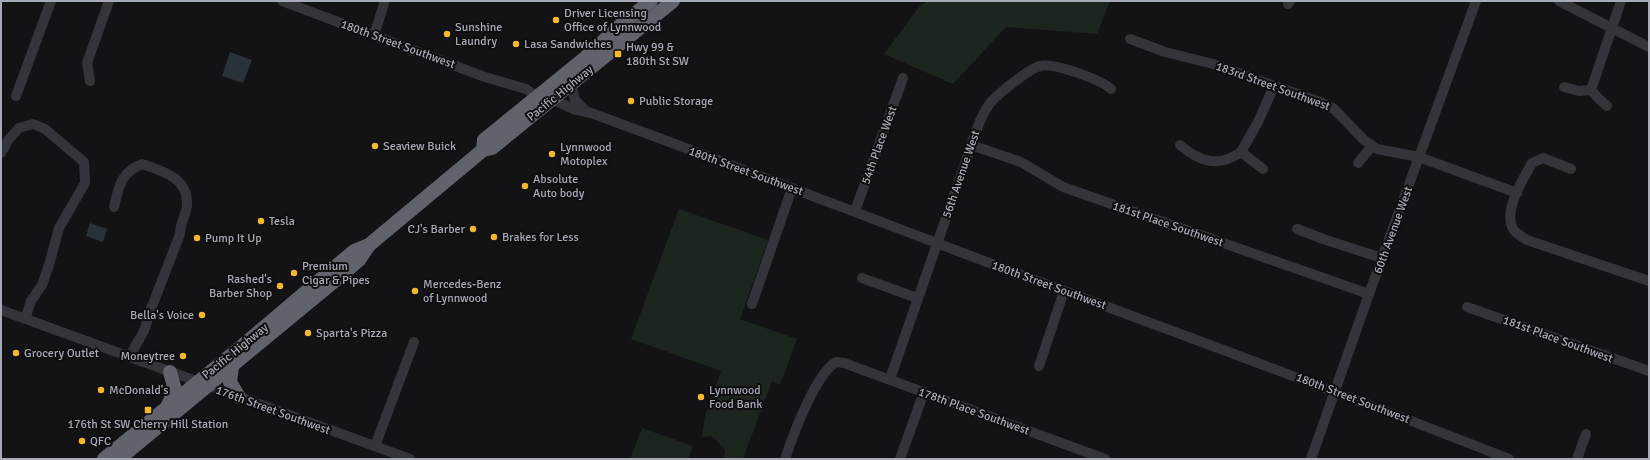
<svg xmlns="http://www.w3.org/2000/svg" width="1650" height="460" font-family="Signika,sans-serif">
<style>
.green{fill:#1d251f}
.water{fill:#293239}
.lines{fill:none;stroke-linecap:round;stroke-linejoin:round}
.minor{stroke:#34353a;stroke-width:10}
.highway{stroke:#60636b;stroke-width:14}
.poi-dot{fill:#f6b82a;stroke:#0f0e10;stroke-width:1.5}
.labels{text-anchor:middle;stroke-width:4;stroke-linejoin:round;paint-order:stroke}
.poi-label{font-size:12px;fill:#a5aab6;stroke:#0f0e10;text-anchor:start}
.street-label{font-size:12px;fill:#a5aab6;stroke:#0f0e10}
</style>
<rect width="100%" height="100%" fill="#131315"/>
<g class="green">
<polygon points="927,1 1110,1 1097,34 1006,27 953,84 884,54 919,7"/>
<polygon points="679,209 768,240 740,319 797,339 780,385 772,381 743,459 724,459 725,450 712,436 702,437 705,416 721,371 631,339"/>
<polygon points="642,428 693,446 688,459 630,459"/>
</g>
<g class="water">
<polygon points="230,52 252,60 243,83 222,76"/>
<polygon points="90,223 107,229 103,242 86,236"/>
</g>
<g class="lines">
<g class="minor">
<polyline points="282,1 485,77 526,89 537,97"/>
<polyline points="1559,1 1649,47"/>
<polyline points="1288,4 1290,1"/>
<polyline points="374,35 385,1"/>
<polyline points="1130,39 1165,52 1213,64 1320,102 1334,109 1364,140 1377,149 1419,157 1517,193"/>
<polyline points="90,81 87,63 109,1"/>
<polyline points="571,84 575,100 587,112"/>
<polyline points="1564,87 1579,91 1591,90 1598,98 1607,106"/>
<polyline points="1591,90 1621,1"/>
<polyline points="16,96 51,1"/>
<path d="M552 99 573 109 591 113C742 168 892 227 1043 283 1199 341 1355 398 1509 459"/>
<polyline points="971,145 1021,162 1063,187 1369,294"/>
<path d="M1180 145C1200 162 1218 168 1241 152L1263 169"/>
<polyline points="1241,152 1258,122 1274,86"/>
<polyline points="1,153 9,139 19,128 33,124 45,129 84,162 85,183 59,228 49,265 42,285 31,301 25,319"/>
<polyline points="1358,163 1372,146"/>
<path d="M1571 169 1543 158 1532 163C1523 179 1503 211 1513 229 1515 233 1523 237 1527 240L1649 281"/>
<path d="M114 207C119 186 121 172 142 164 163 171 188 178 187 204 187 214 180 222 180 234L151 309 144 331 129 357"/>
<polyline points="855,211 903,78"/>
<polyline points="1297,229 1326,240 1382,258"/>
<polyline points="862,278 917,298"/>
<polyline points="752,304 792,188"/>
<polyline points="1467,307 1649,371"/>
<polyline points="1,310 410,459"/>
<polyline points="1039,366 1064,291"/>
<path d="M890 379 977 129C980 120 985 110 991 102 998 94 1030 68 1040 66 1054 62 1101 80 1111 89"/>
<polyline points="375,446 414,342"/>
<path d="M785 459C793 435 815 375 836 362L844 363 1105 459"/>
<polyline points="900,459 924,392"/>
<polyline points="1311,459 1369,294 1476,1"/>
<polyline points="1577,459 1586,434"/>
</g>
<g class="highway">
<polyline points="483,150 484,140 585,58 623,23 651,1"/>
<polyline points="232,366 230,382 239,397"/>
<polyline points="168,405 175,390 170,372"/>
<polyline points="104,459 241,347 354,251 369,245 483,150 492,148 673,1"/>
<polyline points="119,459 338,278 359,260 369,245"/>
</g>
</g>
<g class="poi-dot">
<circle cx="556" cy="20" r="4"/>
<circle cx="447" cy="34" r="4"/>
<circle cx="516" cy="44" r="4"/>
<rect x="614" y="50" width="8" height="8" rx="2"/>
<circle cx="631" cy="101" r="4"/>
<circle cx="375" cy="146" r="4"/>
<circle cx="552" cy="154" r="4"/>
<circle cx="525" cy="186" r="4"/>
<circle cx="261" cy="221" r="4"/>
<circle cx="473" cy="229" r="4"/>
<circle cx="494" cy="237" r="4"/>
<circle cx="197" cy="238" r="4"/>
<circle cx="294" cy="273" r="4"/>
<circle cx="280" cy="286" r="4"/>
<circle cx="415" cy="291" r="4"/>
<circle cx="202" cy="315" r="4"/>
<circle cx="308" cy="333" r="4"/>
<circle cx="16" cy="353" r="4"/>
<circle cx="183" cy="356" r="4"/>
<circle cx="101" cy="390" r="4"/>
<circle cx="701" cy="397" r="4"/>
<rect x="144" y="406" width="8" height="8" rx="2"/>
<circle cx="82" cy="441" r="4"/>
</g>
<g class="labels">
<g class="poi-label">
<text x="564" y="17">Driver Licensing<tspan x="564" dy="14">Office of Lynnwood</tspan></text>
<text x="455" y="31">Sunshine<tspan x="455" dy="14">Laundry</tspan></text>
<text x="524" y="48">Lasa Sandwiches</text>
<text x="626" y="51">Hwy 99 &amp;<tspan x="626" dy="14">180th St SW</tspan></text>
<text x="639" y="105">Public Storage</text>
<text x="383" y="150">Seaview Buick</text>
<text x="560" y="151">Lynnwood<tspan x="560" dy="14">Motoplex</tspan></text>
<text x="533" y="183">Absolute<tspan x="533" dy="14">Auto body</tspan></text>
<text x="269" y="225">Tesla</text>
<text x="465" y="233" text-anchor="end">CJ's Barber</text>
<text x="502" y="241">Brakes for Less</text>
<text x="205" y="242">Pump It Up</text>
<text x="302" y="270">Premium<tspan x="302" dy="14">Cigar &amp; Pipes</tspan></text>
<text x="272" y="283" text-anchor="end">Rashed's<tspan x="272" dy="14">Barber Shop</tspan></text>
<text x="423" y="288">Mercedes-Benz<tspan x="423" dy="14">of Lynnwood</tspan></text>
<text x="194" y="319" text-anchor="end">Bella's Voice</text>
<text x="316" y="337">Sparta's Pizza</text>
<text x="24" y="357">Grocery Outlet</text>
<text x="175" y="360" text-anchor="end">Moneytree</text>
<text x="109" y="394">McDonald's</text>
<text x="709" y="394">Lynnwood<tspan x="709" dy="14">Food Bank</tspan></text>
<text x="148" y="428" text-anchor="middle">176th St SW Cherry Hill Station</text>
<text x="90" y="445">QFC</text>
</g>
<g class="street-label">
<text transform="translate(398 44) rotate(20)" y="4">180th Street Southwest</text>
<text transform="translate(1273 86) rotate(20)" y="4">183rd Street Southwest</text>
<text transform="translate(560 93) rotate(-39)" y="4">Pacific Highway</text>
<text transform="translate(879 145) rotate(-70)" y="4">54th Place West</text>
<text transform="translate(746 171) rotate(20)" y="4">180th Street Southwest</text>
<text transform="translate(961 174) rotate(-71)" y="4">56th Avenue West</text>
<text transform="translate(1168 224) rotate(19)" y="4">181st Place Southwest</text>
<text transform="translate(1393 230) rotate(-70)" y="4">60th Avenue West</text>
<text transform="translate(1049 285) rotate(20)" y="4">180th Street Southwest</text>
<text transform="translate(1558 339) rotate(20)" y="4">181st Place Southwest</text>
<text transform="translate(235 351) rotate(-39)" y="4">Pacific Highway</text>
<text transform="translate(1353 398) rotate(21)" y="4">180th Street Southwest</text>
<text transform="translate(273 410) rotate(20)" y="4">176th Street Southwest</text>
<text transform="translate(974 411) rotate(20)" y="4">178th Place Southwest</text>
</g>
</g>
<rect width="1650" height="460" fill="none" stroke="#a5aab6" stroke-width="4"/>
</svg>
